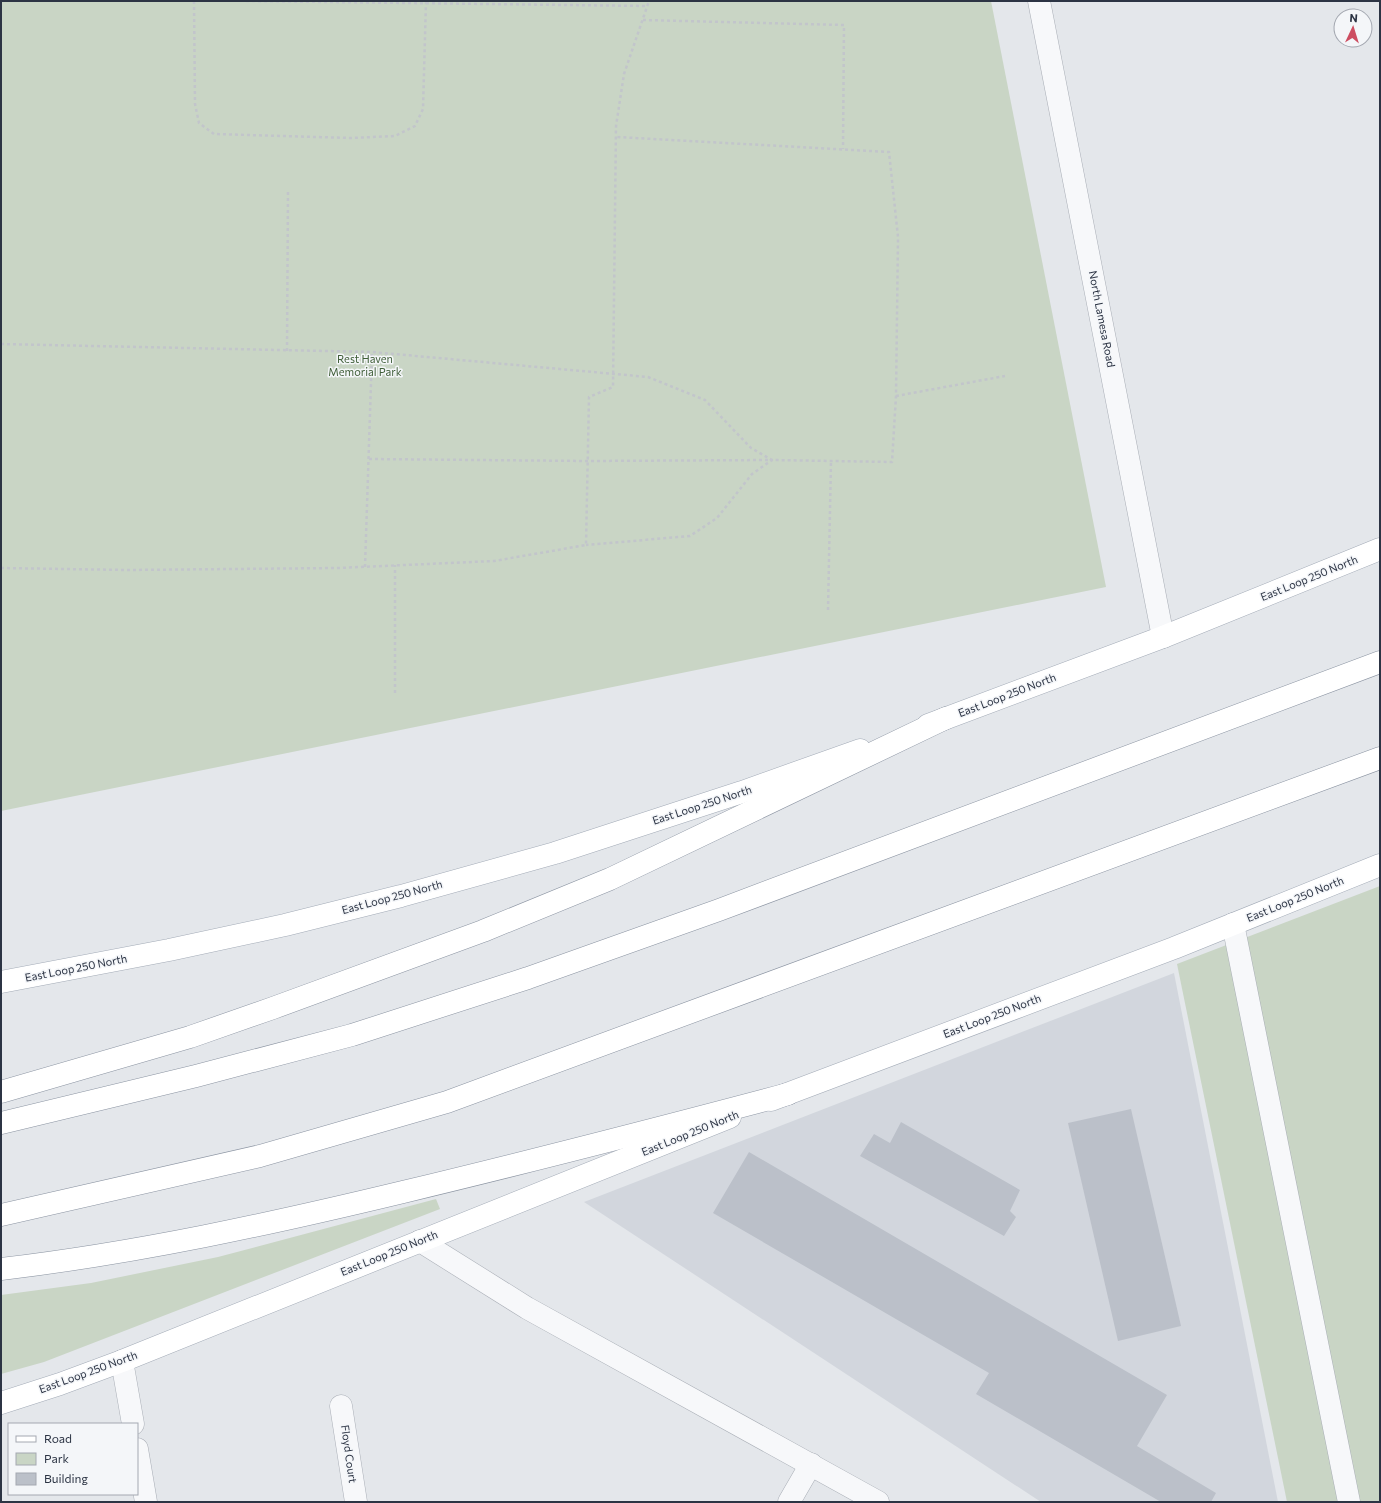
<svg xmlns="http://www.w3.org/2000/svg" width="1381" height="1503" font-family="Commissioner,sans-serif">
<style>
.built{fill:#d2d6dd}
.green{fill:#c9d5c5}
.building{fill:#bbc0c9}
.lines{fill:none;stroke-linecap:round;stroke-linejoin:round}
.minor-casing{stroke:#a9aeb6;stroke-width:23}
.major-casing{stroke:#a3abb7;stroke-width:23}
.highway-casing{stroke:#8b94a2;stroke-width:23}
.path{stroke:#c2c5cb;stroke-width:2.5;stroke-dasharray:3 3;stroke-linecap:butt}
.minor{stroke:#f7f8fa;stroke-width:22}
.major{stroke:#fff;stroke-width:22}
.highway{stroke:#fff;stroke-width:22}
.labels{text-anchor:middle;stroke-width:3;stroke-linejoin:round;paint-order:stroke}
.street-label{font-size:11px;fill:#2c3444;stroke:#f4f6f9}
.park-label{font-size:11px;fill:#405f39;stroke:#f4f6f9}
</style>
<rect width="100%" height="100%" fill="#e4e7eb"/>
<polygon class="built" points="1174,973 1278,1502 1041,1502 584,1202"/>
<g class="green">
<polygon points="1,1 991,1 1106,587 1,811"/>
<polygon points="1380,886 1380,1502 1287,1502 1177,964"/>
<polygon points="436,1199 440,1209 44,1362 1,1374 1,1295 91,1283 218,1257"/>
</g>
<g class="building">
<polygon points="1131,1109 1181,1326 1118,1341 1068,1123"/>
<polygon points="901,1122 1020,1190 1010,1211 1016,1217 1004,1236 860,1156 874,1134 890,1143"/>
<polygon points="749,1152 1167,1395 1137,1446 1216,1493 1211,1502 1161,1502 976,1394 989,1373 713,1213"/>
</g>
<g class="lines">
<g class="minor-casing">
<g id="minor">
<polyline points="1039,1 1163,637"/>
<polyline points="1233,924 1349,1502"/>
<polyline points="420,1241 527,1308 878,1502"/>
<polyline points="122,1361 133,1424"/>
<polyline points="341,1406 356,1502"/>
<polyline points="137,1449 146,1502"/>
<polyline points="789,1502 811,1464"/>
</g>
</g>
<g class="major-casing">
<g id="major">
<polyline points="928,725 1163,637 1380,549"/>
<polyline points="1,982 169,950 285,925 401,896 555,853 742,792 860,750"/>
<polyline points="771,1100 1174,948 1380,865"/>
<polyline points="1,1403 60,1384 122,1361 730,1117"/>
</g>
</g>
<g class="highway-casing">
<g id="highway">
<polyline points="1,1092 190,1037 273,1008 483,931 610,879 946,718"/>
<polyline points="1,1123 196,1076 352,1035 528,978 719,910 1380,662"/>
<polyline points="1,1215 260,1156 447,1102 1380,758"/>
<path d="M1 1269C137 1253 270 1224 403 1192 532 1161 660 1128 788 1094"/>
</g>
</g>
<g class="path">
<polyline points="194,1 195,104 199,123 214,134 351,138 395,136 415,126 423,109 426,1"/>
<polyline points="246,1 647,6"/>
<polyline points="643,20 844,25 843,149"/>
<polyline points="1,344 372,352 648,377 705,400 751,448 772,460 892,462 896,396 898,237 889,152 617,137"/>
<polyline points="287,351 288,189"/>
<polyline points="896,396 1005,376"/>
<polyline points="369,459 587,461 772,460 752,474 717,518 690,536 586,545"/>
<polyline points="365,567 372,352"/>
<polyline points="1,568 127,570 338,568 494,561 586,545 589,397 613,387 616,126 624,74 649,1"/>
<polyline points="828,610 831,461"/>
<polyline points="395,693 395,565"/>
</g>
<use href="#minor" class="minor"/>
<use href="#major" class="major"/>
<use href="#highway" class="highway"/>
</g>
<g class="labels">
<g class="street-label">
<text transform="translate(1102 319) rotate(79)" y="4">North Lamesa Road</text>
<text transform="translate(1309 578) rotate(-22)" y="4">East Loop 250 North</text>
<text transform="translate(1007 695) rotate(-21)" y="4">East Loop 250 North</text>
<text transform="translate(702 805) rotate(-18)" y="4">East Loop 250 North</text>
<text transform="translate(392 897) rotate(-15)" y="4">East Loop 250 North</text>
<text transform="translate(1295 899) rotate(-22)" y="4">East Loop 250 North</text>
<text transform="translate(76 968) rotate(-11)" y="4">East Loop 250 North</text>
<text transform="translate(992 1016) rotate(-21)" y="4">East Loop 250 North</text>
<text transform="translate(690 1133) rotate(-22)" y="4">East Loop 250 North</text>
<text transform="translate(389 1253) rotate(-22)" y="4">East Loop 250 North</text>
<text transform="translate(88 1372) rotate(-20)" y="4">East Loop 250 North</text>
<text transform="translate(349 1454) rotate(82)" y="4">Floyd Court</text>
</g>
<g class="park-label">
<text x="365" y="363">Rest Haven<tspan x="365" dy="13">Memorial Park</tspan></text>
</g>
</g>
<rect width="1381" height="1503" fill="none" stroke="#2c3444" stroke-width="4"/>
<rect x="8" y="1423" width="130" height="72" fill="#f4f6f9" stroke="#a4a8b1"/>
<rect x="16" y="1436" width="20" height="6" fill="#ffffff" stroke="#a4a8b1"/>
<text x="44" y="1443" font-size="12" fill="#2c3444">Road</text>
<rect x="16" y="1453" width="20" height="12" fill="#c9d5c5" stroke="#a4a8b1"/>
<text x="44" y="1463" font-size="12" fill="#2c3444">Park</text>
<rect x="16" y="1473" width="20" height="12" fill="#bbc0c9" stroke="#a4a8b1"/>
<text x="44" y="1483" font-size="12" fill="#2c3444">Building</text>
<g transform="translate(1353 28) rotate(4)"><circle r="19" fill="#f4f6f9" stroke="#a4a8b1"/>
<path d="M0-3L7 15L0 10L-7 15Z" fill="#cd4d61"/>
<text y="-6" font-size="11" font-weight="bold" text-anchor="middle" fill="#2c3444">N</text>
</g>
</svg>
